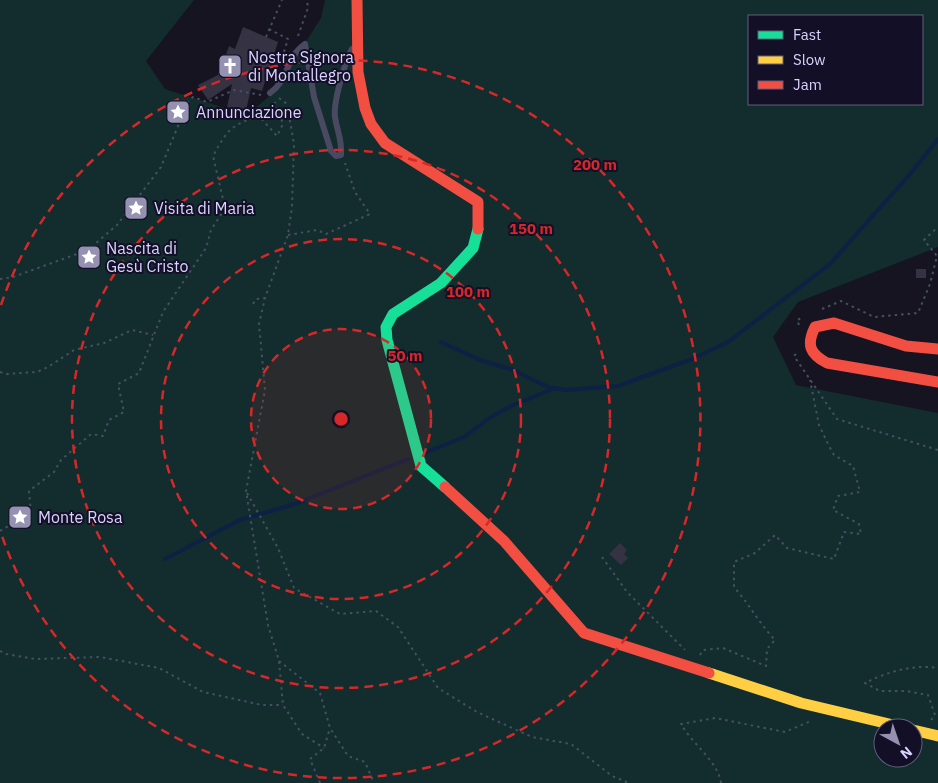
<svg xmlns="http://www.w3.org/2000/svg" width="938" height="783" font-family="'IBM Plex Sans',sans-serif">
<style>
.green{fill:#132c2d;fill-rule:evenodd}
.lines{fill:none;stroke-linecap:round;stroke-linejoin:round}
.stream{stroke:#0d2144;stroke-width:4}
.building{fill:#343243}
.path{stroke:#44505f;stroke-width:2;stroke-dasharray:2.5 4;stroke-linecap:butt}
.lane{stroke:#4a4962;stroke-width:6}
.fast{stroke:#16e098;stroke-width:11}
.slow{stroke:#ffcf43;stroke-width:11}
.jam{stroke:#f24e42;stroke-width:11}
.ring{fill:none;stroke:#d62828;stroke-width:2.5;stroke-dasharray:9 6}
.labels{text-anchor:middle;stroke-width:4;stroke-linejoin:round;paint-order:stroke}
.poi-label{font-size:16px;fill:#d9d4ff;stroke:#130f26;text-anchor:start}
.centre{fill:#d62828;stroke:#130f26;stroke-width:2.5}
.ring-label{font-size:15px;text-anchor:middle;font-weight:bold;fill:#d62828;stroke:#130f26;stroke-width:4;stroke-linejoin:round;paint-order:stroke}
</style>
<rect width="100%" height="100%" fill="#161421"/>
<path class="green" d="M0 0H194L146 61 165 89 247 115 273 93 321 18 325 0H938V247L798 302 773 337 796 385 938 413V783H0ZM749 16H922V104H749ZM883 728H913V758H883Z"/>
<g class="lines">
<g class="stream">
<polyline points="441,342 480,360 513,370 548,387 566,390 618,386 692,359 728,342 830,264 910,174 938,139"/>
<polyline points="422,454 464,437 491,417 511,406 553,389"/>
<polyline points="165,559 240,520 295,504 408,459"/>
</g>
</g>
<g class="building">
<polygon points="243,27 278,42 262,91 251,88 246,111 227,107 232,84 208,100 198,85 218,75 223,57 225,57 229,46 235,49"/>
<rect x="916" y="269" width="10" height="9"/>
<polygon points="620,543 627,550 624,554 628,558 621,565 609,554"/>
</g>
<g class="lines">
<g class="path">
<polyline points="269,29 288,39 283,55"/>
<polyline points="298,36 308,8 307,0"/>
<polyline points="266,37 282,0"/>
<polyline points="279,98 287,104 294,144 292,207 288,235 265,298 259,324 265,390 246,491 268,625 279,661 283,705 302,734 324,748"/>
<polyline points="288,235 317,230 326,234 370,214 355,192 345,163"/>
<polyline points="0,279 13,277 88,250 117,225 161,167 188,102 193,97 207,102 234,90 261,95"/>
<polyline points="253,304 256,299 265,298"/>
<polyline points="822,309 841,301 874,317 918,313 930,284 937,256 924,240 938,227"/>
<polyline points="799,325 797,320 804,317"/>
<polyline points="796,354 794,356 837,419 938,450"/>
<polyline points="0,372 7,374 37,372 48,367 74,350 104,343 132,330 153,335"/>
<polyline points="247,493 278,548 294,588 340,614 376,611 398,627 438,688 477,712 532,737 571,744 612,776 629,783"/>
<path d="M0 531 10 525 28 521 31 513 29 491 54 472 61 460 91 434 103 436 109 420 124 412 118 384 139 373 163 312 206 248 211 230 225 208 213 156C227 130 231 125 259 116L277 136 283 124 275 102"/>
<polyline points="602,557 627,592 685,650"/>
<polyline points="0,651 6,654 35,659 100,657 159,668 203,692 262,705 283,705"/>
<path d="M700 655 703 650 723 648 766 666 767 649 775 640C759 623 749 604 734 587V562L755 553 775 535 787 548 834 559 844 532 861 534 859 524 833 510 838 496 860 492 853 466 834 455 828 444 819 425 810 380"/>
<polyline points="279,661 320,693 330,728 348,756 365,762 374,783"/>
<path d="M931 720 935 715 928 695 906 691H880L865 683C887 672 913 664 938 668"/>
<polyline points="320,783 310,759 324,748 330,728"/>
<path d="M721 783C718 761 692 744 681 724L715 718 785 732 811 721"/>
</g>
<path class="lane" d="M270 93C290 79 284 59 305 44L314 97 331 151 336 156 341 155C342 137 337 132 335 117 333 103 345 61 352 49"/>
<polyline class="fast" points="445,487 421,466 387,340 386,327 393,314 441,283 473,248 478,229"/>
<g class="slow">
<polyline points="709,673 801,703 906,728"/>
<polyline points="913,730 938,736"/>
</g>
<g class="jam">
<polyline points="357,0 358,72 365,108 371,124 385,143 478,202 478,229"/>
<path d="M938 349 906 346 834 323 815 327C806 345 810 354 827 363L938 382"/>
<polyline points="445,487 504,541 584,633 709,673"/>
</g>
</g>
<circle cx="341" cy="419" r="90" fill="#d62828" fill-opacity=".12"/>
<g class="ring">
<circle cx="341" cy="419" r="90"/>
<circle cx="341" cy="419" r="180"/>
<circle cx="341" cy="419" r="269"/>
<path d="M1 305A359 359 0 1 1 1 533"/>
</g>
<defs>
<g id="church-square" transform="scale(1.25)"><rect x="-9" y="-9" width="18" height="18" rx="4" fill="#9591b1" stroke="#130f26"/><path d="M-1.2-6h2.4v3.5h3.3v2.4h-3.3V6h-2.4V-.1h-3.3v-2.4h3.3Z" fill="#fff"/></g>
<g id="sight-square" transform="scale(1.25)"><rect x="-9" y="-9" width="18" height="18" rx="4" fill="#9591b1" stroke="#130f26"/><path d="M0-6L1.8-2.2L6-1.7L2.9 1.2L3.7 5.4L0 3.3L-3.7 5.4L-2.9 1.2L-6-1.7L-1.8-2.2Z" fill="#fff"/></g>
</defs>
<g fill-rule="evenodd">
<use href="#church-square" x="230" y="66"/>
<use href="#sight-square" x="178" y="112"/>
<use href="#sight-square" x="136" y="208"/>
<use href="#sight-square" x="89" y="257"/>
<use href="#sight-square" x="20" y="517"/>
</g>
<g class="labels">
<g class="poi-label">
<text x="248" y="63">Nostra Signora<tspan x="248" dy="18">di Montallegro</tspan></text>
<text x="196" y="118">Annunciazione</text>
<text x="154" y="214">Visita di Maria</text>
<text x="106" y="254">Nascita di<tspan x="106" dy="18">Gesù Cristo</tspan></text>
<text x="38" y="523">Monte Rosa</text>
</g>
</g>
<circle cx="341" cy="419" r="8" class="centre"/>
<g class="ring-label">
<text x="595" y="170">200 m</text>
<text x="531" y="234">150 m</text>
<text x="468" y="297">100 m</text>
<text x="405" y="361">50 m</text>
</g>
<rect x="748" y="15" width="175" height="90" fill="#130f26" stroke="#625e7d"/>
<rect x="758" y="31" width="25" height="8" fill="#16e098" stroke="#625e7d"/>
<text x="793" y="40" font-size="15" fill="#d9d4ff">Fast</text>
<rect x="758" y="56" width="25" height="8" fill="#ffcf43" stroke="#625e7d"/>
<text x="793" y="65" font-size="15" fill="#d9d4ff">Slow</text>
<rect x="758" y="81" width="25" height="8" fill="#f24e42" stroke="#625e7d"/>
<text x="793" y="90" font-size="15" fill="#d9d4ff">Jam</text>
<g transform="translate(898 743) rotate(140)"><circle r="24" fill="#130f26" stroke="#625e7d"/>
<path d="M0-4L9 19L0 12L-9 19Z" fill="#9591b1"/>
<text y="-8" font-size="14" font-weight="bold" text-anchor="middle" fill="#d9d4ff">N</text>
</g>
</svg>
